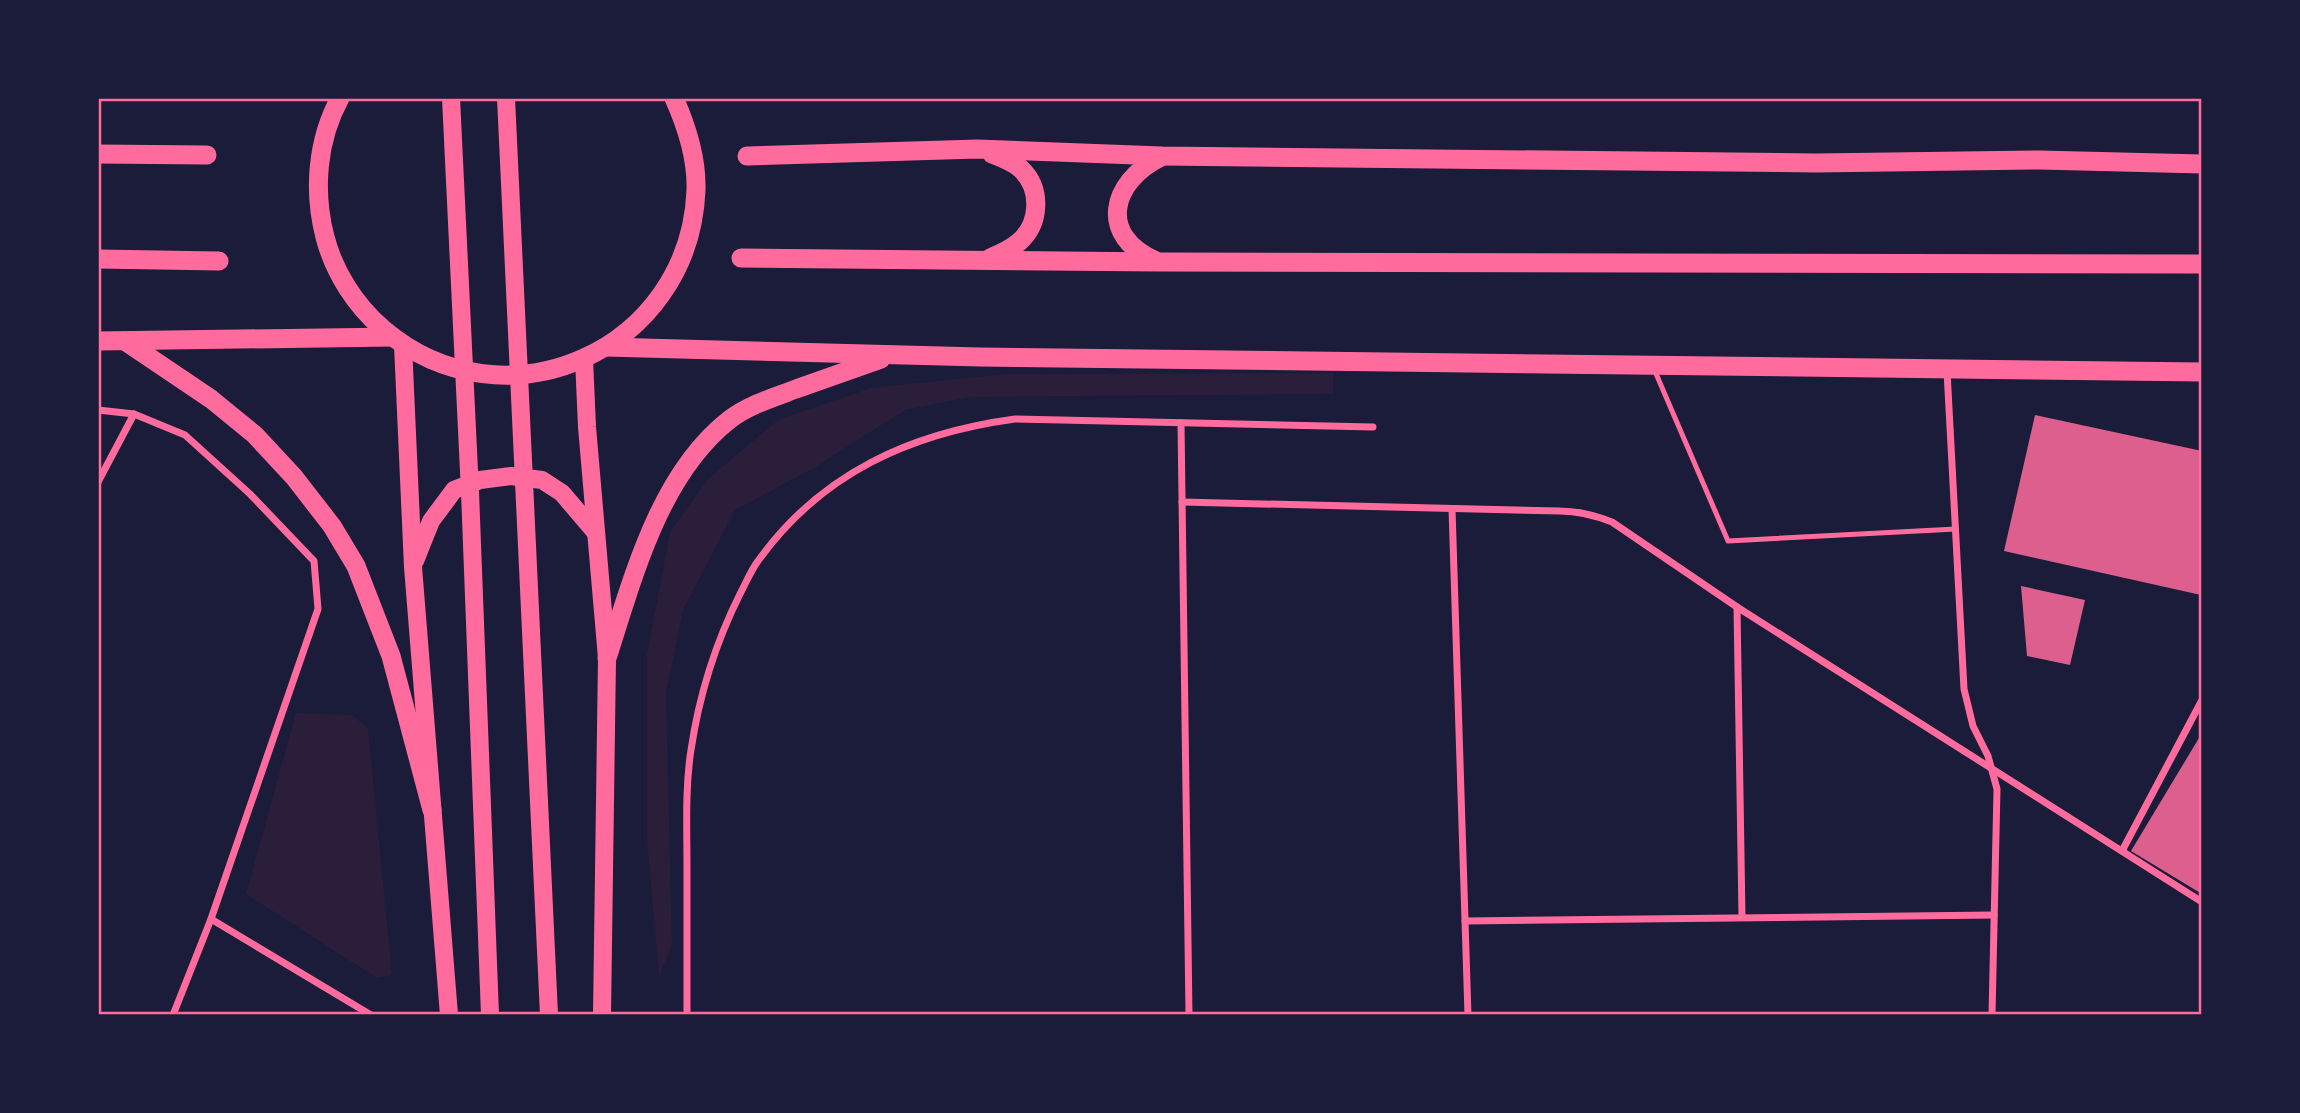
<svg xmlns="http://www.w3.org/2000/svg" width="2300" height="1113" font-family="Cabin,sans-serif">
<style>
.green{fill:#2a1e3b}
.building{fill:#dd5f8e}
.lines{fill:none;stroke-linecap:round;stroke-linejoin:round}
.service{stroke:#ff6b9d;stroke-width:5}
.minor{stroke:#ff6b9d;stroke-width:7}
.primary{stroke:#ff6b9d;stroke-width:18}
.trunk{stroke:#ff6b9d;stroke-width:19}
.neatline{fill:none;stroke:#ff6b9d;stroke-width:2.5}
</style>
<rect width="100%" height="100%" fill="#1b1b3a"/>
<g class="green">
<polygon points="1333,373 1333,394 970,397 905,410 812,469 735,510 683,610 666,693 672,945 659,977 647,838 647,655 670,532 708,479 778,420 871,388 1004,374"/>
<polygon points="296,713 352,715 368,728 392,975 377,978 246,894"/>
</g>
<g class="building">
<polygon points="2035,415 2202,451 2201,595 2004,551"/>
<polygon points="2021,586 2085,600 2070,665 2027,656"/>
<polygon points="2202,733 2202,894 2131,851"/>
</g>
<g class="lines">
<polyline class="service" points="1654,369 1728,541 1956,529"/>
<g class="minor">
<polyline points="1947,371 1964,689 1973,726 1988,756 1997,789 1992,1015"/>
<polyline points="98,410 134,414 185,435 250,494 314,561 318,609 211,919 173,1015"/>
<polyline points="1181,423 1189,1015"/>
<polyline points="98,482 134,414"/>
<path d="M1182 502 1560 511C1579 511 1594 515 1612 522L1737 607 2202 902"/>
<polyline points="1452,509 1468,1015"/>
<polyline points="1737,607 1742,917"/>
<polyline points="2122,851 2202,700"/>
<polyline points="211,919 371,1015"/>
<polyline points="1465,921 1994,915"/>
<path d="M687 1015C687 965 687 916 687 866 687 828 685 788 691 750 699 696 716 642 740 594 746 583 751 570 758 561 821 473 911 433 1015 419L1373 427"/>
</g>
<g class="primary">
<polyline points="451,98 470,492 490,1015"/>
<polyline points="506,98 549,1015"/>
<polyline points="403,345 413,567 449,1015"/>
<polyline points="584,359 587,427 607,658 602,1015"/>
<polyline points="415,561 431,521 454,490 480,480 511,476 542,480 562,493 596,533"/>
</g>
<g class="trunk">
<path d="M340 98C317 140 313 191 325 237 334 272 355 305 383 329 505 433 690 350 696 190 697 158 687 127 674 98"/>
<polyline points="98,154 207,155"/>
<polyline points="747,156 978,149 1162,156 1816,163 2040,160 2202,164"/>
<polyline points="741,258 1160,262 2202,264"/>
<path d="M990 258C1000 254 1011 249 1019 242 1040 224 1042 189 1021 169 1013 162 1002 158 992 154"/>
<polyline points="98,259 219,261"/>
<path d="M1156 261C1098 236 1110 182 1161 157"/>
<polyline points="98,341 393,337"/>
<polyline points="125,341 211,399 255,435 294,477 332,526 356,566 391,656 432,810"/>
<polyline points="606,347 980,357 2202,372"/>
<path d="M607 658C633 578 659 475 729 420 748 405 773 398 796 389 824 379 853 369 881 359"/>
</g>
</g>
<rect width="2300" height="1113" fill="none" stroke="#1b1b3a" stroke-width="200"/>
<rect x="100" y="100" width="2100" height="913" class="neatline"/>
</svg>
